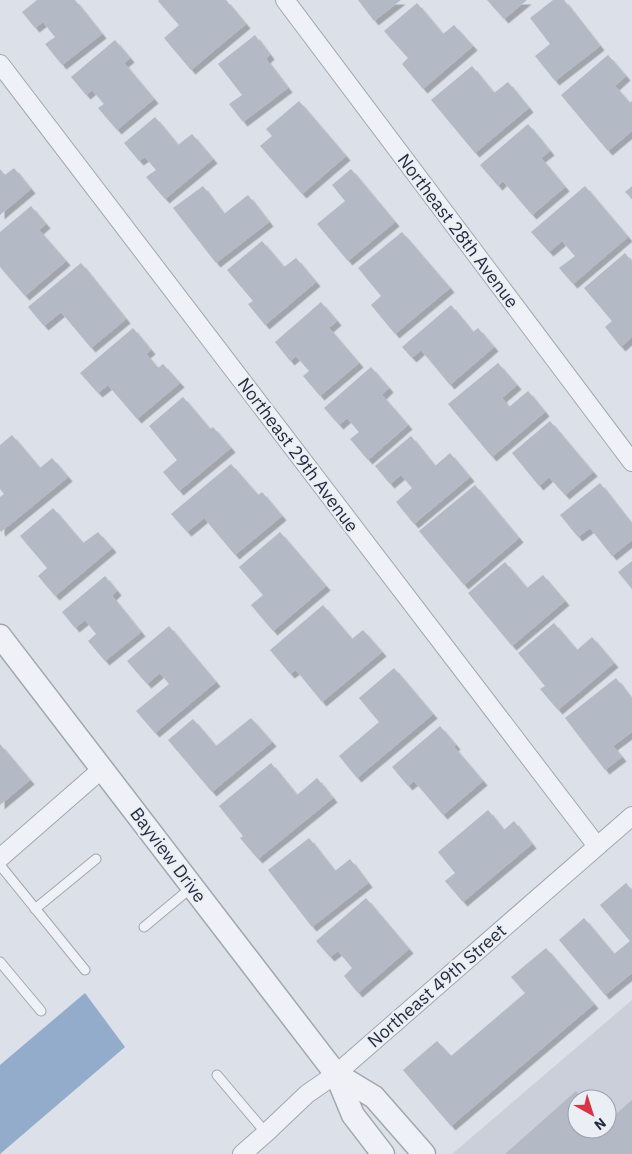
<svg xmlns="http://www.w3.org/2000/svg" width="632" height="1154" font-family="'IBM Plex Sans',sans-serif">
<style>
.built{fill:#cacfda;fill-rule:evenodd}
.water{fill:#93accb}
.building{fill:#b3b9c5;filter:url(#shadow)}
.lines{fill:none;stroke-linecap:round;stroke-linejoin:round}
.service-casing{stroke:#a1a7b2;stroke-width:11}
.minor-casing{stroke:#a1a7b2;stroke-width:20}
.tertiary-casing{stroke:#a1a7b2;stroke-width:25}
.service{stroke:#eff1f6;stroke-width:9}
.minor{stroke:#eff1f6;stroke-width:18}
.tertiary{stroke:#eff1f6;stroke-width:22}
.labels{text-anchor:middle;stroke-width:4.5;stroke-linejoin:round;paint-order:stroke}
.street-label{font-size:18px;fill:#242d3f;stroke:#ebeff5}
</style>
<defs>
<filter id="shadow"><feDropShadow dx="4.5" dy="4.5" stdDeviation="0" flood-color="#0004"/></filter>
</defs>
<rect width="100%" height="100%" fill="#dce0e8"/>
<path class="built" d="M632 1000V1154H452ZM577 1099H607V1129H577Z"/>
<polygon class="water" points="85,993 125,1047 0,1154 0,1065"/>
<g class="building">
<polygon points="37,0 75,0 102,34 62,65 45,44 55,37 43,22 35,28 22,12"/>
<polygon points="159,0 226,0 246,24 191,70 164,38 179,25 158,1"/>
<polygon points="358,0 401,0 374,21"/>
<polygon points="487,0 527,0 504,19"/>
<polygon points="553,0 564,0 600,46 555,81 535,56 550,44 530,18"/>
<polygon points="417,3 443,34 454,25 473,46 423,89 402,64 408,58 384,31"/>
<polygon points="255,35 270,55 266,59 288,88 243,122 229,104 242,95 218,64"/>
<polygon points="115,40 130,58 124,63 154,99 117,130 98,108 104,104 92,90 86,95 71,77"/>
<polygon points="608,55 626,76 615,86 630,103 632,101 632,131 608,151 561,95"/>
<polygon points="472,66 494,93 508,82 529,108 475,153 431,100"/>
<polygon points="299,101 346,156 302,194 260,146 272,136 266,129"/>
<polygon points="155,117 178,145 192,134 213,159 165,199 146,177 156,170 145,157 139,161 124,143"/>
<polygon points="528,124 550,151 541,158 565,187 532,215 503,181 498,186 480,165"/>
<polygon points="14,168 31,189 0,215 0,169 5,175"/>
<polygon points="351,169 395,222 348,261 317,224 345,201 332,185"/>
<polygon points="203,186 224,214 248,195 269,222 216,263 173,208"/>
<polygon points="585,186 628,237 573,284 559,268 575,256 562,241 549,252 531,232"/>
<polygon points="632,186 632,199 625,192"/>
<polygon points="31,206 46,224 39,230 66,261 25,296 0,267 0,232"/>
<polygon points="402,232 450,288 395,334 371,305 381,296 358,268"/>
<polygon points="262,241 284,267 296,258 316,282 265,325 248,304 253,301 227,270"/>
<polygon points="625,253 632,262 632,337 621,347 605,327 612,321 584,288"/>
<polygon points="81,263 126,319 91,348 61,312 44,326 28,307"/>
<polygon points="321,302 337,321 329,328 359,363 320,396 303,376 309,371 296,356 290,361 275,342"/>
<polygon points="451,305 473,332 478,328 494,347 450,385 421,350 412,358 402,347"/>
<polygon points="133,328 151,350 146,354 158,368 163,364 180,383 137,419 108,385 98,393 80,373"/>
<polygon points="498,363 517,385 502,398 509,407 528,391 545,412 492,457 448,404"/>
<polygon points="371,367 389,388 382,395 408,425 368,460 350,439 359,432 347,418 339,425 324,408"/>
<polygon points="183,397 210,429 213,427 231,448 179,491 163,472 177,460 149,426"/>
<polygon points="550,421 593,472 565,495 549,477 539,486 512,453"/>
<polygon points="12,435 40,468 52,458 68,477 1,532 0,530 0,497 4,494 0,489 0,445"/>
<polygon points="411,436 435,466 450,453 470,477 414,524 396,502 412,488 401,475 390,484 375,466"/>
<polygon points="231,464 258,495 262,492 282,516 235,555 204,518 187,532 171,514"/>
<polygon points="600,483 632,524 632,540 612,556 590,528 578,537 560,515"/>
<polygon points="475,485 519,538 464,585 419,531"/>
<polygon points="53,508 83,543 98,532 112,548 55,596 38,576 47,568 20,536"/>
<polygon points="280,532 326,586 273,631 251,605 263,595 239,567"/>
<polygon points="632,561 632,589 618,572"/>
<polygon points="505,562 527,588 543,575 565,601 512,646 468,593"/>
<polygon points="105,576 117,591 112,596 141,632 105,661 88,641 96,634 85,620 75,628 62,612"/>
<polygon points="323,605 352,639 363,630 382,652 322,702 296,670 290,674 270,650"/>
<polygon points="554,623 577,650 592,637 614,663 558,710 540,689 545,686 518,653"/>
<polygon points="169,626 216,682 155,733 136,711 169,684 160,673 147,684 127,661"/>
<polygon points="394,668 433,714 357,778 339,756 379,722 359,698"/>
<polygon points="616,678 632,699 632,732 613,746 622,757 605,770 565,718"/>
<polygon points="251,718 272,742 212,792 168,740 193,719 216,746"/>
<polygon points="440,726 456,745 454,747 483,781 443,815 414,781 408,786 392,767"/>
<polygon points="0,744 30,780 0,805"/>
<polygon points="271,763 297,795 317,778 333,798 258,859 240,838 243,836 219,806"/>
<polygon points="488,810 504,830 514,821 532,844 463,902 445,881 455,873 438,852"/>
<polygon points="309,838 335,871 350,859 368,883 312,927 268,870"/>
<polygon points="626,883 632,890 632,973 605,995 559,940 584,918 614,954 630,941 600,905"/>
<polygon points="366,898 409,949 358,993 344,976 352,968 338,951 330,957 316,941"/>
<polygon points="546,948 594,1004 451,1126 403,1070 437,1041 451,1056 525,993 511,977"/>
<polygon points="576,1091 583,1099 577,1099 577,1129 607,1129 607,1122 632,1100 632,1154 505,1154"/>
</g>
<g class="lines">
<g class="service-casing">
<g id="service">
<polyline points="0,865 85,970"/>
<polyline points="35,909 96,859"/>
<polyline points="144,927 192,887"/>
<polyline points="0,962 41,1011"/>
<polyline points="217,1075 266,1133"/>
</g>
</g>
<g class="minor-casing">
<g id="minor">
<polyline points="285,0 632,462"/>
<polyline points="0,64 597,846"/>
<polyline points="0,858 102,769"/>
<polyline points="242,1154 266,1133 307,1094 336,1074 632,816"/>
</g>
</g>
<g class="tertiary-casing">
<g id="tertiary">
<polyline points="0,636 336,1074 353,1115 383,1154"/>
<polyline points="336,1074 374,1097 424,1154"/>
</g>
</g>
<use href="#service" class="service"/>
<use href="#minor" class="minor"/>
<use href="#tertiary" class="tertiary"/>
</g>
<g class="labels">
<g class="street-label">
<text transform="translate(458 231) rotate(53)" y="6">Northeast 28th Avenue</text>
<text transform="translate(298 455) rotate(53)" y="6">Northeast 29th Avenue</text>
<text transform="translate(168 855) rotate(53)" y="6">Bayview Drive</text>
<text transform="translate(437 986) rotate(-41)" y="6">Northeast 49th Street</text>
</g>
</g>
<g transform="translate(592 1114) rotate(141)"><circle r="24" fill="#ebeff5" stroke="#9ba1ac"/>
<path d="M0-4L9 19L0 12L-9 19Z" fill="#d93445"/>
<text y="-8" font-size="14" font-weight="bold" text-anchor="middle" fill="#242d3f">N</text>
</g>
</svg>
